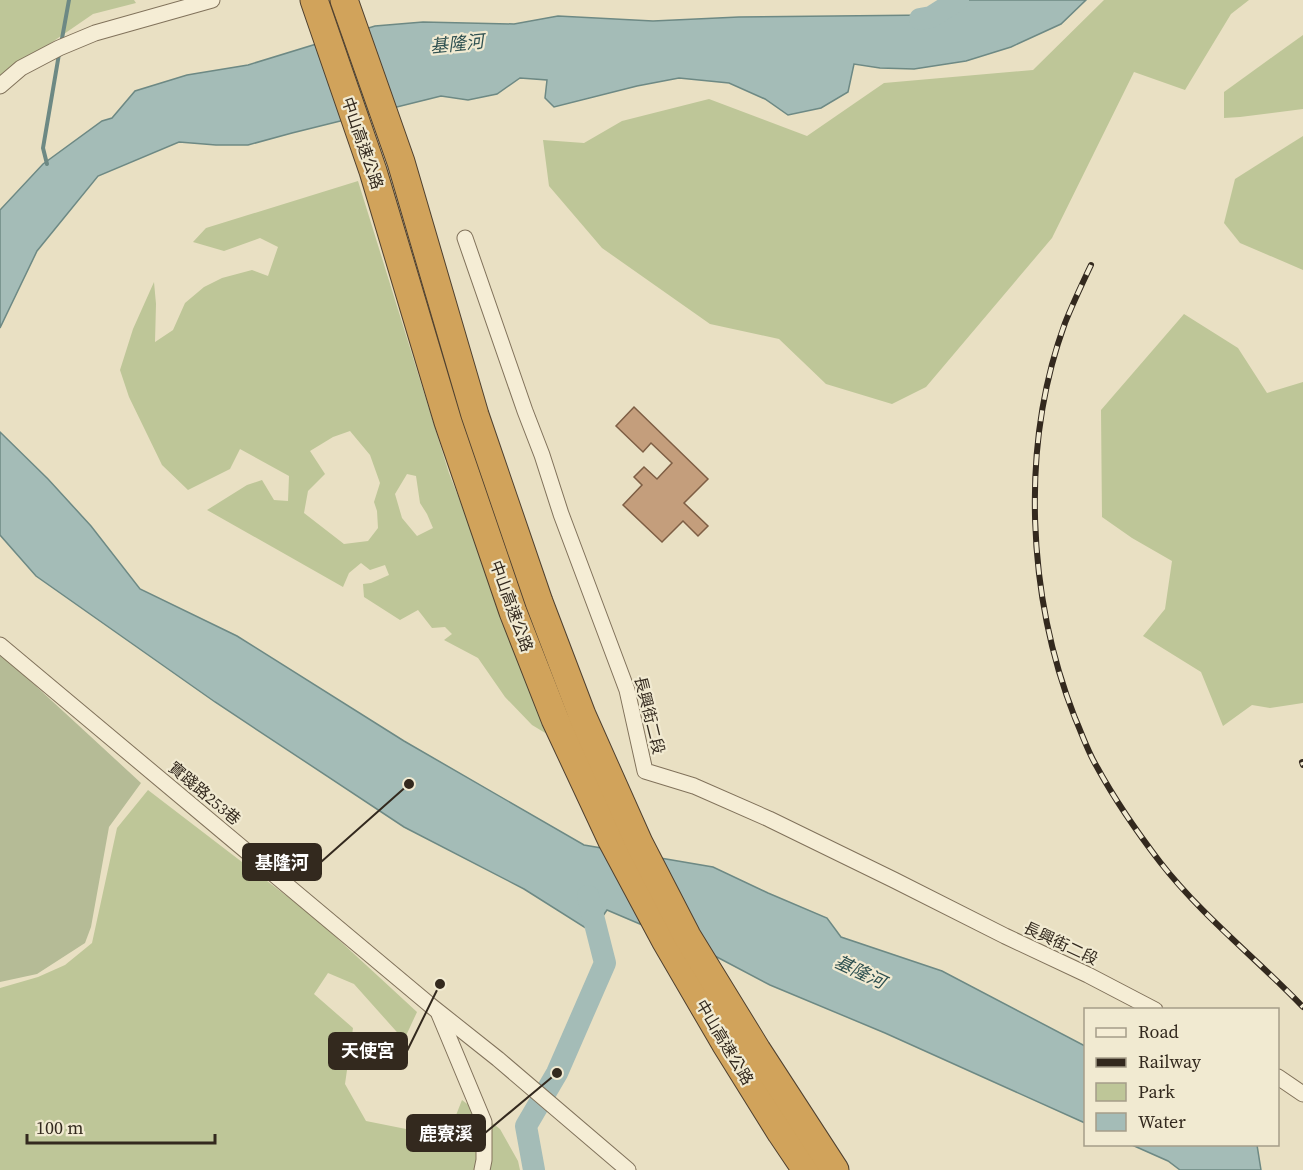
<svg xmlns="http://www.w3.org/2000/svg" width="1303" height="1170" font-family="'Source Serif 4','Noto Sans TC',serif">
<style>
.green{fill:#bec698;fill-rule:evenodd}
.cemetery{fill:#b5bb96}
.water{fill:#a4bcb7;stroke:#6d8984;stroke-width:1.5}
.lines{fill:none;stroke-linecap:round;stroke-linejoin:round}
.stream{stroke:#6d8984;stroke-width:4}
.river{stroke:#a4bcb7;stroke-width:22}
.building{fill:#c49e7c;stroke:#7e5e44;stroke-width:1.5}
.minor-casing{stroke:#81725b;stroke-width:17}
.motorway-casing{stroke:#4f402f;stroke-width:29}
.minor{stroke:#f5edd5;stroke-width:15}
.motorway{stroke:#d1a35b;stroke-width:27}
.rail-casing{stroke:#33291e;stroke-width:6}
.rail{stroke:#f1ead1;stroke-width:4;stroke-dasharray:11;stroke-linecap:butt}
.labels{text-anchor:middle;stroke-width:4.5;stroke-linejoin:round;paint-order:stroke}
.street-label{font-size:16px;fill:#33291e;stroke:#f1ead1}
.water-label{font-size:18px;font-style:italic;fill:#2f5151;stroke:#f1ead1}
.leader{fill:none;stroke:#33291e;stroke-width:2}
.callout-dot{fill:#33291e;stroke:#f1ead1;stroke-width:2}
.callout{fill:#33291e;stroke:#33291e;stroke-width:2}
.callout-label{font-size:18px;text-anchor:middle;font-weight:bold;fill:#fff}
</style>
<rect width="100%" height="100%" fill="#e9e0c3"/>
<g class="green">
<polygon points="0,0 134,0 136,3 93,14 0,78"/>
<polygon points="1104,0 1249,0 1231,14 1185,90 1134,72 1052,238 926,387 892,404 826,384 779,339 710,324 602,248 549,186 543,140 584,143 622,121 709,99 807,136 884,83 1033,70"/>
<polygon points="1303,35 1303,109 1240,117 1224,118 1224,92"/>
<polygon points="1303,136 1303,270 1240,243 1224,223 1235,179"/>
<path d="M358 181 449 473 552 737 532 725 505 697 478 658 444 640 452 634 445 627 432 628 418 610 400 620 364 597 363 584 371 583 389 575 385 565 370 570 361 563 349 573 343 587 207 510 247 485 262 480 274 500 288 501 289 476 240 449 230 469 188 490 162 465 129 397 120 370 133 329 154 282 156 304 155 342 173 330 185 303 204 287 222 278 252 270 268 276 278 247 260 238 224 251 193 242 206 228ZM350 431 370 455 380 483 374 502 377 511 378 528 368 541 344 544 304 513 308 491 325 474 310 451 333 437ZM407 474 416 476 420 503 427 514 433 528 417 536 402 518 395 494Z"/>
<polygon points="1184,314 1238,348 1267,393 1303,382 1303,703 1270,708 1252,705 1223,726 1201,672 1143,636 1165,609 1172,561 1132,538 1102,517 1101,410"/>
<polygon points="148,790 314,917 417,1012 404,1040 354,984 328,973 314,994 353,1028 345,1084 366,1121 441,1136 449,1133 462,1100 500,1129 518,1161 520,1170 0,1170 0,988 38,977 65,965 92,943 117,828"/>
</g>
<polygon class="cemetery" points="0,653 141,783 109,827 91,927 85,943 37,974 0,982"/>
<g class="water">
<polygon points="961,0 1086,0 1061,24 1011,47 966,61 914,69 880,68 854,64 848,92 821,108 788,115 765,99 729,83 679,78 637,86 554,107 545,98 547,80 520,78 497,94 468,100 441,96 292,133 248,145 216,145 179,142 98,176 37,251 0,328 0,210 43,164 102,121 112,118 135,91 187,75 248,65 375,26 423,22 514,24 558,16 653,21 739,17 931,15"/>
<polygon points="0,432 48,479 91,526 140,589 237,636 404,741 584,845 713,867 768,893 827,918 841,937 942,971 1085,1046 1085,1123 885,1033 770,985 715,956 607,910 592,932 524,889 404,827 215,702 36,576 0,535"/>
<polygon points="1132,1145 1257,1145 1261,1170 1180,1170 1168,1161"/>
</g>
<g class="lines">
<g class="stream">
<polyline points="61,44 69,0"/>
<polyline points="47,164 43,148 59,54"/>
</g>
<g class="river">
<polyline points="920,19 931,17 958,0"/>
<polyline points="534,1170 526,1126 557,1073 605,963 588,896"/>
</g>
</g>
<polygon class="building" points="634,407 708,479 684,503 708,526 698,536 683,521 662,542 623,505 642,485 634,477 644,467 657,479 672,463 651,443 643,452 616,426"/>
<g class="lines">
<g class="minor-casing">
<g id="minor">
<polyline points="0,86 21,68 59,48 95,33 212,0"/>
<polyline points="465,238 525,411 542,455 561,514 627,690 645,771 694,786 769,819 894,880 1005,936 1088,975 1155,1010"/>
<polyline points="0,645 430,1005 498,1059 628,1170"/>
<polyline points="439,1014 484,1122 484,1160 482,1170"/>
<polyline points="1278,1077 1303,1094"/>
</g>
</g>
<g class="motorway-casing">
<g id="motorway">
<polyline points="314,0 373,171 448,422 513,612 555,719 612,841 665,940 725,1043 781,1133 806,1170"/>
<polyline points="344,0 401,162 475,415 539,602 582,715 639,843 687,936 757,1050 835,1170"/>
</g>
</g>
<use href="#minor" class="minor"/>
<use href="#motorway" class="motorway"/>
<g class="rail-casing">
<g id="rail">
<path d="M1091 265C1082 284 1073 303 1065 323 1020 446 1027 596 1075 718 1082 734 1088 752 1097 767 1115 800 1137 832 1160 862 1202 916 1256 958 1303 1007"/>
<polyline points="1302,762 1303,765"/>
</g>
</g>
<use href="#rail" class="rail"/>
</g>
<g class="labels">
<g class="street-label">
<text transform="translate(363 143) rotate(71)" y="6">中山高速公路</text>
<text transform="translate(512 606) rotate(70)" y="6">中山高速公路</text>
<text transform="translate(650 715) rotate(76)" y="6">長興街二段</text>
<text transform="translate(205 793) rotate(40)" y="6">實踐路253巷</text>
<text transform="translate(1061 943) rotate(25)" y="6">長興街二段</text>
<text transform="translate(725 1042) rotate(59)" y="6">中山高速公路</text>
</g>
<g class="water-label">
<text transform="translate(457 44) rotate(-6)" y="6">基隆河</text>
<text transform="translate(860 972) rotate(25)" y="6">基隆河</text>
</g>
</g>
<path class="leader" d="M409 784L321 862M440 984L407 1051M557 1073L485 1133"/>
<g class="callout-dot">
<circle cx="409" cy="784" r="6"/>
<circle cx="440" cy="984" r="6"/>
<circle cx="557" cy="1073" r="6"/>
</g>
<g class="callout">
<rect x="243" y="844" width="78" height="36" rx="6"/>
<rect x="329" y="1033" width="78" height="36" rx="6"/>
<rect x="407" y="1115" width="78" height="36" rx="6"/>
</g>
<g class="callout-label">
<text x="282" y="869">基隆河</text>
<text x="368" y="1057">天使宮</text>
<text x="446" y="1140">鹿寮溪</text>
</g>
<rect x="1084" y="1008" width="195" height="138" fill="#f1ead1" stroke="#a59d89" stroke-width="1.5"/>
<rect x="1096" y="1028" width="30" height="9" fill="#f5edd5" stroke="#a59d89" stroke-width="1.5"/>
<text x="1138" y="1038" font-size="18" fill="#33291e">Road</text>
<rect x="1096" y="1058" width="30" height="9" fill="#33291e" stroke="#a59d89" stroke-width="1.5"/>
<text x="1138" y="1068" font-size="18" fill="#33291e">Railway</text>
<rect x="1096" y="1083" width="30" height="18" fill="#bec698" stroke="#a59d89" stroke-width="1.5"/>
<text x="1138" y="1098" font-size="18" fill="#33291e">Park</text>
<rect x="1096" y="1113" width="30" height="18" fill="#a4bcb7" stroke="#a59d89" stroke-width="1.5"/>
<text x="1138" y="1128" font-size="18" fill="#33291e">Water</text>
<path d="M27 1134v9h188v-9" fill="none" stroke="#33291e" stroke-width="3"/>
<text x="36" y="1134" font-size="18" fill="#33291e" stroke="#f1ead1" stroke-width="4.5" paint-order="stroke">100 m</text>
</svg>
